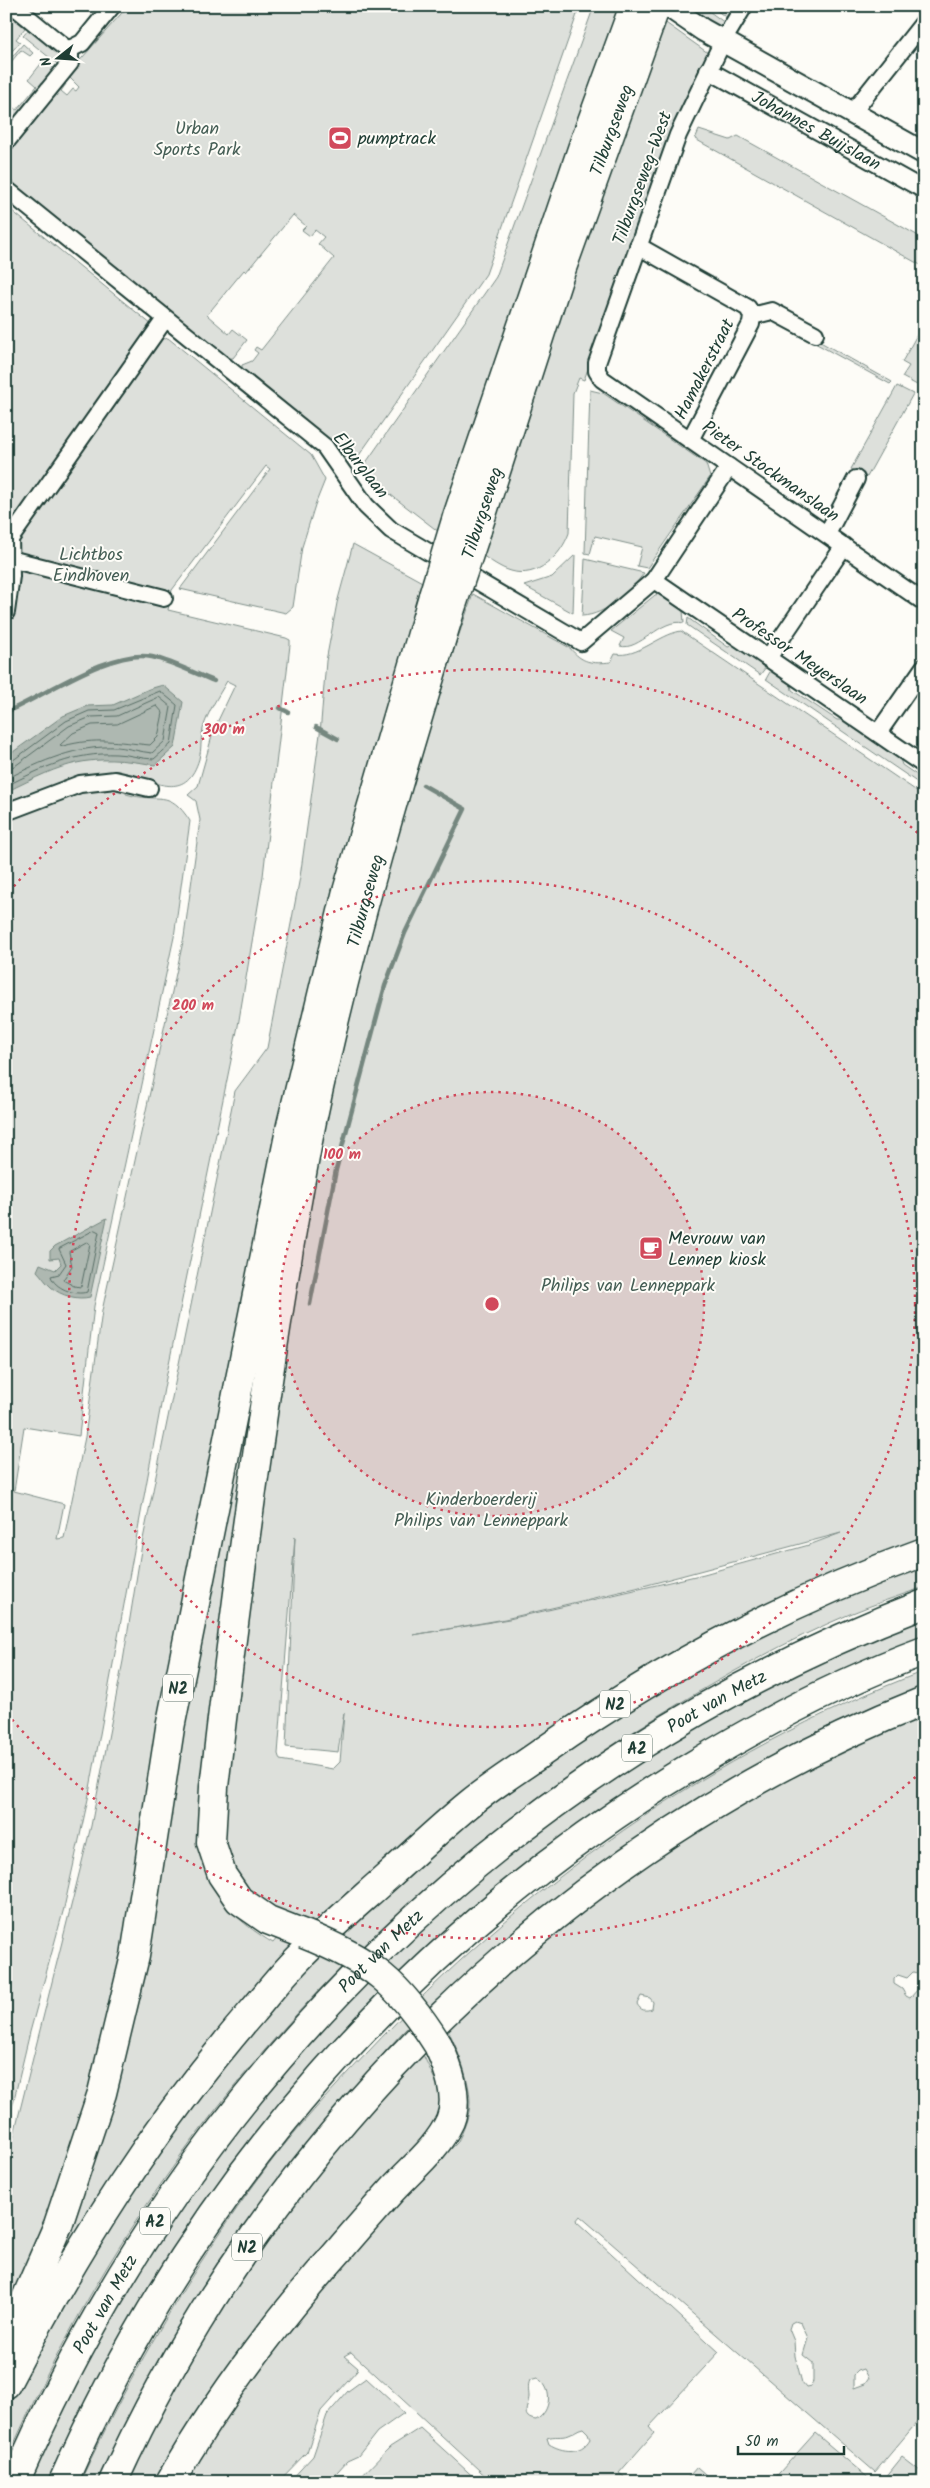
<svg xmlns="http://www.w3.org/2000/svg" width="930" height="2488" font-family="Kalam,sans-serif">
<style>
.green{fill:#dde0db;stroke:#7e8e88;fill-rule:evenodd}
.water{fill:#aeb8b1;stroke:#75877f}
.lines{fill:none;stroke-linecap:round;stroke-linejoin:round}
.shore{stroke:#586e66;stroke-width:1}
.stream{stroke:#75877f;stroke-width:4.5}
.minor-casing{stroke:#1f3d34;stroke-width:20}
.tertiary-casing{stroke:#1f3d34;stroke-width:25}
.trunk-casing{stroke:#1f3d34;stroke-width:31}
.motorway-casing{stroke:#1f3d34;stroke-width:31}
.minor{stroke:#fdfcf7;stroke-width:16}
.tertiary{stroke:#fdfcf7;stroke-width:21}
.trunk{stroke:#fdfcf7;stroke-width:28}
.motorway{stroke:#fdfcf7;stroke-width:28}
.trunk-bridge-casing{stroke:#1f3d34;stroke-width:31;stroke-linecap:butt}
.trunk-bridge{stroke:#fdfcf7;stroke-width:28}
.ring{fill:none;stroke:#d1495b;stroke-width:2.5;stroke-dasharray:2.5 5}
.labels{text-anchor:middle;stroke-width:4;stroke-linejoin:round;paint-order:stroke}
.shield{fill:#fdfcf7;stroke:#62766e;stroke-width:1}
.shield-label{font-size:16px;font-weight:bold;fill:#1f3d34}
.park-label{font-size:18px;fill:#455e55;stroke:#fdfcf7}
.street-label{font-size:18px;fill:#1f3d34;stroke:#fdfcf7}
.poi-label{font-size:18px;fill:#1f3d34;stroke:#fdfcf7;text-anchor:start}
.centre{fill:#d1495b;stroke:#fdfcf7;stroke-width:2.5}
.ring-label{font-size:15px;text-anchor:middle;font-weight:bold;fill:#d1495b;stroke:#fdfcf7;stroke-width:4;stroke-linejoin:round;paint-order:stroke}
</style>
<rect width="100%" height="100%" fill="#fdfcf7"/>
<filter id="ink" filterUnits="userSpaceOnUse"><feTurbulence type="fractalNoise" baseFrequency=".02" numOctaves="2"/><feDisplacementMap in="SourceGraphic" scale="10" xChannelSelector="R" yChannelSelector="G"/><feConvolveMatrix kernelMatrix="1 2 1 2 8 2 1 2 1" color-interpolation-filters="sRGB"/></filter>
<g filter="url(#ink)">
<g class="green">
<polygon points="128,6 580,6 486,274 355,461 343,455 242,374 242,365 252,361 258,353 254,350 256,347 261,350 334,258 318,244 324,237 315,230 310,236 302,230 306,226 293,215 246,272 244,270 207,315 229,334 233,329 247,340 233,358 224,359 6,181 6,150 62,81 66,84 61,91 67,96 73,89 76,91 79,87 67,75"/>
<polygon points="594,6 620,6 558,177 439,532 391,495 365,464 496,277"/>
<polygon points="678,6 702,6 725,23 717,28"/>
<polygon points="711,6 736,6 728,19"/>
<polygon points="7,13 25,28 16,39 20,42 6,58"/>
<path d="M663 21 708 53 670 135 584 380 579 378 573 393 569 533C561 556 537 579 511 571 500 568 490 560 480 554L547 353Z"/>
<polygon points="31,27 64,54 61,67 23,36"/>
<polygon points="23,44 33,53 30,56 21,50 6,68 6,64"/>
<polygon points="44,60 57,71 20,117 15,118 6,109 8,104 17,110 37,86 29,79"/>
<polygon points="699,130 730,140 738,136 924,239 924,267 695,139"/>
<polygon points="6,206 152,325 8,526 6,524"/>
<polygon points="924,322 924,375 917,385 902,377 909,366 902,362"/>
<path d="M155 330 165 339 168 338 311 455 325 480 315 505 302 547 293 607 286 613 180 589 270 469 266 466 172 590 168 610 286 638 290 640V645L263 876 238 1026 165 1383 88 1799 64 1908 30 2032 6 2133V540ZM227 681 235 685 214 729 198 786 188 795 196 801 200 820 184 937 102 1311 85 1437 64 1538 57 1539 64 1504 14 1491 24 1427 79 1436 94 1306 174 937 190 821C168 787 160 804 126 794L131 774C160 785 187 799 199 759 202 749 200 739 203 729 207 713 219 695 227 681Z"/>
<polygon points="815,339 892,382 890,384 813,342"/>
<polygon points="897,386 913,394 867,477 851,469"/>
<polygon points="590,390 603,393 706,464 710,477 647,568 637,566 642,547 595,536 590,554 585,553"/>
<polygon points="353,544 424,583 127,1954 95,2090 6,2325 6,2166 91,1826 123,1661 142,1544 235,1091 267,1048 300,877 320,734 326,661 337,603"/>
<polygon points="575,555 573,613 524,586 552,577"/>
<path d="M585 559 644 573C630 592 606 615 582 616Z"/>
<path d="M473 594 570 648C582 663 592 664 611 662L615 654C638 658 658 635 681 631L924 796V1545L752 1617 337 1911 36 2305 178 1730 268 1275 211 1881C229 1912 242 1924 273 1943L295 1916C221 1898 222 1851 222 1788L266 1449 334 1065 408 782ZM841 1533 809 1545 704 1574 509 1619 413 1635 505 1619 636 1588ZM295 1537 286 1747 338 1752 344 1713 340 1762 333 1769 280 1760 278 1754Z"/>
<path d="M660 594 683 610 684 623C661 617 639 652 620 646L624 638 611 631 655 595Z"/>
<polygon points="688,618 728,647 735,645 766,667 760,675 687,625"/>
<polygon points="771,670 791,684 792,690 837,720 844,720 900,759 902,765 924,780 924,787 766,679"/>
<path d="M924 1561V1587C899 1596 874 1604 850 1614 786 1641 724 1676 665 1712 373 1890 143 2147 6 2462V2403L136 2176 305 1964 475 1813 698 1663Z"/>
<polygon points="924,1616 924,1641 731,1728 634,1787 519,1870 416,1962 297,2088 52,2482 26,2482 56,2414 177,2203 354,1988 504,1853 621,1769 721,1709"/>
<path d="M924 1671V1686C762 1746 614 1846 485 1959 457 1983 427 2007 401 2034 384 2052 368 2073 351 2092 249 2210 161 2339 97 2482H80C131 2372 192 2268 264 2171 295 2129 331 2091 367 2053 522 1887 711 1752 924 1671Z"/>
<path d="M924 1710V1982L917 1973 913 1972 907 1978 898 1975 894 1979V1984L902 1989 906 1996 910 1998 919 1988 924 1991V2414L875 2472 580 2216 576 2221 719 2352 649 2427 654 2433 619 2473 630 2482H492L351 2352 344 2356 358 2368 357 2371 321 2411 307 2452 278 2482H180L265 2356 387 2212 457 2143C463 2132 470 2115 470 2102 470 2079 456 2045 445 2024 518 1960 591 1896 672 1841 750 1788 839 1751 924 1710ZM641 1996 650 1998 653 2002 652 2009C645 2011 641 2011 637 2004ZM795 2321 801 2323 808 2338 803 2355 813 2363V2381L811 2387 806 2388 802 2383 795 2356 794 2341 789 2329 791 2323ZM864 2369 869 2378 865 2384 854 2388V2375L858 2371ZM537 2378C553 2387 552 2411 536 2420 520 2418 528 2407 529 2397 529 2391 527 2387 530 2380ZM583 2428 588 2433 590 2439C581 2455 562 2452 549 2444L547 2438C555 2435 561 2438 568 2435 574 2433 577 2429 583 2428Z"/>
<polygon points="420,2048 435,2080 438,2079 444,2100 438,2126 161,2482 123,2482 133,2459 253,2254"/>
<polygon points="366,2378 404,2413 377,2432 358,2456 347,2461 328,2482 289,2482 313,2456 327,2415 348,2391"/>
<polygon points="420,2428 479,2482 356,2482 390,2447"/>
<polygon points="815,2433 873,2482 771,2482"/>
<polygon points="902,2457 924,2474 924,2482 889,2482 885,2478"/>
<polygon points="697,2467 714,2482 684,2482"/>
</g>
<g class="water">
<path d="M163 685 183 702 175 747 155 765C88 753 66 762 6 792V757L63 716 87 706 113 705 149 689Z"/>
<path d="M107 1218 90 1297C78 1300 61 1296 51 1287 46 1283 42 1276 37 1271L40 1264 55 1270 61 1264 59 1258 50 1259V1251L55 1246Z"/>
</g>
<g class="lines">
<g class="shore">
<path d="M157 706 163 713 158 737 150 745C116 742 97 737 63 746L60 745 73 733 92 725 117 724Z"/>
<path d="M6 762 12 761 66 721 89 711 114 710 160 691 177 705 171 744 154 759C141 759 129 754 116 754 75 752 42 768 6 786"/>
<path d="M6 768 15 766 69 726 91 717 117 716 159 697 171 707 165 741 152 753C141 752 129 748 117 747 77 745 42 761 6 779"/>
<path d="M95 1230 99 1232 87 1292C75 1296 54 1288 51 1276L59 1274 66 1264 59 1249Z"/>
<polygon points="87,1242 90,1244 81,1287 74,1286 63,1280 72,1266 69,1252"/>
</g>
<g class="stream">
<polyline points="280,708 288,712"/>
<path d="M6 712C44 696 112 648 152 657 173 662 194 673 214 681"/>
<polyline points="316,727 338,739"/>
<polyline points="310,1304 336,1170 385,986 405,933 465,809 423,785"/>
</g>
<g class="minor-casing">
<g id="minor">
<polyline points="14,6 64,47 70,49"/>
<polyline points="744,6 723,41 678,135 597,363 597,371 602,379 924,602"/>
<polyline points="70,49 82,43 112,6"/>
<path id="s1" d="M708 70 924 190"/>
<polyline points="852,113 924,22"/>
<polyline points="6,142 70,63 70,49"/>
<polyline points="6,189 325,447 366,506 391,530 581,642 654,580 729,467"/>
<polyline points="638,246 748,308 752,316"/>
<polyline points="752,316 772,311 815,334"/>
<polyline points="690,440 751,324 752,316"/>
<polyline points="827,534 856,479"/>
<polyline points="6,558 164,598"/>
<polyline points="654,580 924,765"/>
<polyline points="6,612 11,576 10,539 165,319"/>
<polyline points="768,658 844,546"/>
<polyline points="878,733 924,667"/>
<polyline points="6,812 80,784 115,780 149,788"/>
</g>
</g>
<g class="tertiary-casing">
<polyline id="tertiary" points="668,6 703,30 924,153"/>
</g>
<g class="trunk-casing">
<g id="trunk">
<polyline points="457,517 584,143 634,6"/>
<path id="s2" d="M477 530 558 279 656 6"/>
<path id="s3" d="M304 1934 268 1920 239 1900 222 1875 211 1842 214 1787C230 1647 249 1507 270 1367 283 1283 296 1199 313 1116 349 944 400 775 451 608"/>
<polyline points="6,2344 58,2225 102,2093 135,1956 170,1728 291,1125 346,895 433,596"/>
<path d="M6 2384C76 2249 153 2127 252 2012 267 1994 281 1976 298 1959 326 1930 357 1904 387 1877 414 1853 440 1828 468 1805 491 1786 517 1770 541 1753 660 1669 787 1601 924 1552"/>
<path d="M113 2482C271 2134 567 1842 924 1701"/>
<path d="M170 2482C218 2398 278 2319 342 2247 358 2228 375 2209 392 2190 412 2168 437 2149 450 2121 460 2097 448 2067 438 2045"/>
</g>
</g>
<g class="motorway-casing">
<g id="motorway">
<path id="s4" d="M15 2482C189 2078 512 1761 924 1604"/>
<path d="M63 2482C195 2183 412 1935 692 1766 766 1721 842 1681 924 1651"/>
</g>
</g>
<use href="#minor" class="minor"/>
<use href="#tertiary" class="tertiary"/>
<use href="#trunk" class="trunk"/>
<use href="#motorway" class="motorway"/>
<g class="trunk-bridge-casing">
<g id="trunk-bridge">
<polyline points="433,596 457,517"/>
<polyline points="451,608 477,530"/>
<path d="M304 1934C372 1961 399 1983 438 2045"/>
</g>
</g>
<use href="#trunk-bridge" class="trunk-bridge"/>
</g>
</g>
<circle cx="492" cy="1304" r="212" fill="#d1495b" fill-opacity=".12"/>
<g class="ring">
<circle cx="492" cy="1304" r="212"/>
<circle cx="492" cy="1304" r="423"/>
<path d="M921 1772A635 635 0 0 1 9 1716M9 892A635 635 0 0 1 921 836"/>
</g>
<defs>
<g id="stadium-square" transform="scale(1.25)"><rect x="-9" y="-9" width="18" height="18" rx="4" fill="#d1495b" stroke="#fdfcf7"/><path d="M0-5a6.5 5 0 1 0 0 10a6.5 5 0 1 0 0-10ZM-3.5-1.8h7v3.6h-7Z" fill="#fff"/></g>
<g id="cafe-square" transform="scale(1.25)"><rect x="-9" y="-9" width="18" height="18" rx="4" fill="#d1495b" stroke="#fdfcf7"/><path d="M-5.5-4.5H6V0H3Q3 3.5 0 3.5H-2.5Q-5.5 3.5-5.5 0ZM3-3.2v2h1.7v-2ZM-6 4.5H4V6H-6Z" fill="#fff"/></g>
</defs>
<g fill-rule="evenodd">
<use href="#stadium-square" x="340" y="138"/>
<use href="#cafe-square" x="651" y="1248"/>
</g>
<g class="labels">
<g class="shield">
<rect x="163" y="1674.5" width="30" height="27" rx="4"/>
<rect x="600" y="1690.5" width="30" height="27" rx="4"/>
<rect x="622" y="1734.5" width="30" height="27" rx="4"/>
<rect x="140" y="2207.5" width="30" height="27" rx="4"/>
<rect x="232" y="2233.5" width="30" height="27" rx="4"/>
</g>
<g class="shield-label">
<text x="178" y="1694">N2</text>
<text x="615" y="1710">N2</text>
<text x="637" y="1754">A2</text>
<text x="155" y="2227">A2</text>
<text x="247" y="2253">N2</text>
</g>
<g class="park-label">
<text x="197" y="134">Urban<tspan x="197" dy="21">Sports Park</tspan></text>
<text x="91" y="560">Lichtbos<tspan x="91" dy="21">Eindhoven</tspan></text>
<text x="628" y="1291">Philips van Lenneppark</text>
<text x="481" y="1505">Kinderboerderij<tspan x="481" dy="21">Philips van Lenneppark</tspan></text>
</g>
<g class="street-label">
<text dy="6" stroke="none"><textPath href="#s2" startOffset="422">Tilburgseweg</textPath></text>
<text dy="6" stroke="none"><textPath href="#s1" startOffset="124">Johannes Buijslaan</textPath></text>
<text transform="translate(642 178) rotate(-70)" y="6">Tilburgseweg-West</text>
<text transform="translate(704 369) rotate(-63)" y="6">Hamakerstraat</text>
<text transform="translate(361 465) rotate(52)" y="6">Elburglaan</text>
<text transform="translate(771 471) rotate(35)" y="6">Pieter Stockmanslaan</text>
<text transform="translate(482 513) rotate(-72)" y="6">Tilburgseweg</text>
<text transform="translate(800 656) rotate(34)" y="6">Professor Meyerslaan</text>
<text dy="6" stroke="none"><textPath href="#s3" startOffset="1094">Tilburgseweg</textPath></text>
<text dy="6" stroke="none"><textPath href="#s4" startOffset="1069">Poot van Metz</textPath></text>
<text dy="6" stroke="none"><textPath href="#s4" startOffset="649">Poot van Metz</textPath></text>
<text transform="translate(105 2304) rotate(-60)" y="6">Poot van Metz</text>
</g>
<g class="poi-label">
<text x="358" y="144">pumptrack</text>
<text x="668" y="1244">Mevrouw van<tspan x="668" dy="21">Lennep kiosk</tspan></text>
</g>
</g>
<circle cx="492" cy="1304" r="8" class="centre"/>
<g class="ring-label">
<text x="224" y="734">300 m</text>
<text x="193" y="1010">200 m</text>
<text x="342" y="1159">100 m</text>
</g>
<rect width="930" height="2488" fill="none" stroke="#fdfcf7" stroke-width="25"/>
<rect x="12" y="12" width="905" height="2463" fill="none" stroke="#1f3d34" stroke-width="2" filter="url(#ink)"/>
<g transform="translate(58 58) rotate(253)" stroke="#fdfcf7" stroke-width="4" paint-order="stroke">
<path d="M0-4L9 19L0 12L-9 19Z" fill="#1f3d34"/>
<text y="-8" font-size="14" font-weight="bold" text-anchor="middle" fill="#1f3d34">N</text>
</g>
<path d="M738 2446v8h106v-8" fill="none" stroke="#1f3d34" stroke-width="2.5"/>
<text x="745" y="2446" font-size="15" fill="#1f3d34" stroke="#fdfcf7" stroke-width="4" paint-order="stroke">50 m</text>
</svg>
